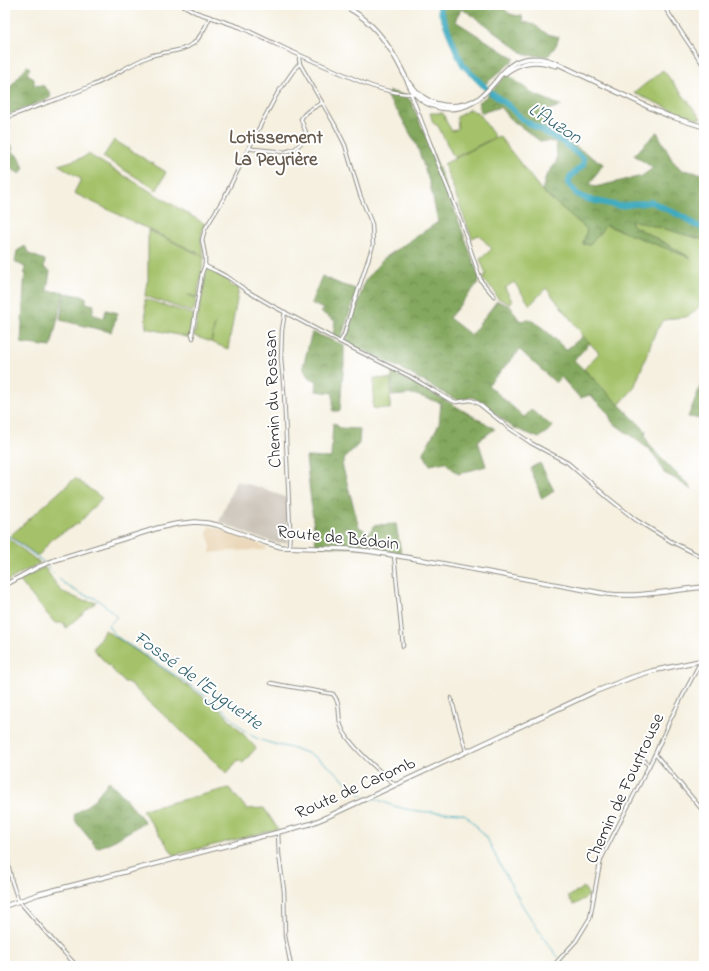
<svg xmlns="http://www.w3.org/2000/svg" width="709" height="971" font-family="'Indie Flower',sans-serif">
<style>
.built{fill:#ebd8ba}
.industrial{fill:#cbc3b8}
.grass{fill:#a5c26a;stroke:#68764a}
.forest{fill:url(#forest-crowns);stroke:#586a44}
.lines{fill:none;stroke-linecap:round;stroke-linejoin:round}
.stream{stroke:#3faabf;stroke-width:1}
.river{stroke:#3faabf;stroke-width:6}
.street-casing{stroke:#908e86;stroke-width:4.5}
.secondary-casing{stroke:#908e86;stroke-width:5.5}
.street{stroke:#fff;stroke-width:2.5}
.secondary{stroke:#fff;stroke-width:3.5}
.labels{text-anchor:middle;stroke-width:4;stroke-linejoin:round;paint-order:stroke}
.street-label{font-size:18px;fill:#2b2b2b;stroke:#fff}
.water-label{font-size:19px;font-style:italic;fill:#34646e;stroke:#fff}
.neighbourhood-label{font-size:19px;font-weight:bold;fill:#665a4d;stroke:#fff}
</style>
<defs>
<pattern id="forest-crowns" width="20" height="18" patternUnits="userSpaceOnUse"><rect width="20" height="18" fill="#84a85e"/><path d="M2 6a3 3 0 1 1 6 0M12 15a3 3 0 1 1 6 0" fill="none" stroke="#6c894e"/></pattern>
</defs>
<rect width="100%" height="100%" fill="#fff"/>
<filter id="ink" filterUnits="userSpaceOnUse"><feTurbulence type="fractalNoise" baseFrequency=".025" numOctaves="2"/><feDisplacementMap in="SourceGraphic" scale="8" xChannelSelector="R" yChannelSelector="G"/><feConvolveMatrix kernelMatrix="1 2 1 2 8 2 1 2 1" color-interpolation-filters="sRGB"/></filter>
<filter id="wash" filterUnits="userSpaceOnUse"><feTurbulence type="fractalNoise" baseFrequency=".012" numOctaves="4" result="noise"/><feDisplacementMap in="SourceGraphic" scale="16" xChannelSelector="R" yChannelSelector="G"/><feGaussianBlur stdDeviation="0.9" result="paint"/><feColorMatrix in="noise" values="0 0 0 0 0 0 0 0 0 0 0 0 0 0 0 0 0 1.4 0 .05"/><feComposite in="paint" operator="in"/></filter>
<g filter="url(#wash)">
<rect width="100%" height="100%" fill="#f5f0e0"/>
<polygon class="built" points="209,526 227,531 267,547 266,550 230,551 210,553 211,546 207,534"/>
<polygon class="industrial" points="236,481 258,487 287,498 288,537 287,543 277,543 253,536 219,522"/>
<g class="grass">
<polygon points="663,70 701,118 698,119 668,108 634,93"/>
<polygon points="470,109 479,114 495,137 454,158 438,126 433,123 430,113 443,113 446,121 452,131 458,129 457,117"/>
<polygon points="499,136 542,191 587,229 583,244 590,245 605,225 687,256 667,244 632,225 631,219 704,240 704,301 693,313 686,317 674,318 662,321 654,336 634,388 619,405 584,369 599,353 583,336 580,331 568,316 546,288 530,305 514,282 505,288 512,301 510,304 497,298 494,290 482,279 486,274 480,259 492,249 479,235 472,238 444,164"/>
<polygon points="114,140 166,172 157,190 103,157"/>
<path d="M88 154 205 224C199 238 201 242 204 256L74 193 81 179 59 165 84 157Z"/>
<polygon points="148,230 204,257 197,297 188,295 197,298 194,310 192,312 145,296 147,282 148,282"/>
<polygon points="210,269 229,280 231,286 239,288 228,349 211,342 215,324 211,342 194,336 207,270"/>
<polygon points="145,299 192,314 194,315 190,335 191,338 146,328"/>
<polygon points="374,378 391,379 390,409 373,408"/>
<polygon points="75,478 102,498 79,523 53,538 38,556 10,536"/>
<polygon points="5,536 40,563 21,573 5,583"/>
<polygon points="44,567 61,591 81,600 96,602 66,628 64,623 55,623 36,601 19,580"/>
<polygon points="105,630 174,676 196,692 223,712 256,748 243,763 238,760 227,773 132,686 127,682 124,682 93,649"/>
<polygon points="229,788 247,809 264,808 278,829 174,855 142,810"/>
<polygon points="584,887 589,896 574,905 568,897"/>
</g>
<g class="forest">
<path d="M455 5H502C508 15 511 15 522 16L523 22 533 24 547 34 559 37C556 47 554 48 548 56L526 55 469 13 461 9 455 21 515 59C505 67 496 76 485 84L466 65 457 48 441 10 442 7 452 6Z"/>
<polygon points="27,66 30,68 27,73 34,79 34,85 44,86 51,93 50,98 5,116 5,94"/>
<polygon points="507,74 533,94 562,106 550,109 547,120 548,129 603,164 590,184 595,187 642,176 653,168 634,155 657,132 672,160 682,170 704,174 704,240 631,220 632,225 691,258 606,225 590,245 583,244 587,229 542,191 546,176 556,163 557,156 556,142 540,141 509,118 500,107 481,113 478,102 486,97"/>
<path d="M389 91 404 95 411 101 438 166 466 241 479 277V282L449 318 471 335 497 301 510 306 519 320 524 321 527 319C539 322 557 341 566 350L583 336 590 343 574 360 646 431 645 437C653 452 667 464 679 476 684 481 689 484 692 490L674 478 664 473 657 459 649 449 612 422 608 413 590 395 580 398 561 377 556 383 520 350 488 385 524 417 531 410 553 427 539 438 512 427 481 402 472 397 459 400 453 398 396 366 370 353 349 345 345 341 365 281 383 259 438 222 430 184 417 146 400 115 387 97Z"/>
<polygon points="7,118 7,123 10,126 5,138 13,148 11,151 18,156 24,168 20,174 5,165 5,119"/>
<polygon points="25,246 29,254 45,260 44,268 50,271 47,291 64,292 51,347 21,343 25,267 15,262 17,251"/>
<polygon points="322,276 342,285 353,288 357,291 342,335 339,339 333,336 335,321 321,312 323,309 311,303"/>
<polygon points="65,293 86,297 86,303 94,305 92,314 104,318 106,310 118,313 111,332 60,320"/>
<polygon points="312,332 344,345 344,364 342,382 340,411 333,411 333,393 316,391 317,381 308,377 303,367"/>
<polygon points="392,372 445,400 495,429 478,441 486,466 458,474 445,462 430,465 423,453 439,424 441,403 413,394 392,396"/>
<polygon points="704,377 704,419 688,417"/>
<polygon points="333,423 336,424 340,428 360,429 359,444 347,455 342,464 359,527 369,533 375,525 396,524 401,554 369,548 316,546 306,457 331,458"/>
<polygon points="540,463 554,491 542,499 531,470 532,467"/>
<polygon points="109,781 117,789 145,822 115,840 97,848 76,822 74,815 93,801"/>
</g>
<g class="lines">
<g class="stream">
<polyline points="5,534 45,563"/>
<path d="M47 566C56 578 70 589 84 595 87 597 92 596 95 598 103 603 110 610 117 617L108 626 115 635C128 645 142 653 155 662 177 676 199 691 220 707 232 716 239 728 252 736 269 745 289 746 307 753 329 762 345 783 364 797"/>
<path d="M367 800 375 798C393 808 415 812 435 812 445 813 457 811 466 815L487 838 498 861 522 905 545 940 558 957"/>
<polyline points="561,959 567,966"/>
</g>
<polyline class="river" points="440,5 440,10 458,55 464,66 489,91 509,106 523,120 561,141 584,159 583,165 571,176 568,183 577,194 587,199 619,206 652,202 685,218 695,225 704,228"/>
</g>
</g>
<g filter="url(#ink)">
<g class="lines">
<g class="street-casing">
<g id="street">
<path d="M183 5 195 12 240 27 288 50 366 84C376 88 404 96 414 93"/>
<polyline points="663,5 704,66"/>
<polyline points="300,56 299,59 300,64 335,125 345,145 360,195 372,224 373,245 349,318 344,335 340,342"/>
<polyline points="411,94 444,179 461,221 481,281 494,296"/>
<path d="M5 118C33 107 63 98 91 86 111 78 128 65 148 57 162 51 181 53 194 43 201 37 206 26 210 17"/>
<path d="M249 148 253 149 285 152 295 149 305 139 306 136V133L301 119C305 111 315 107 322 103"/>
<polyline points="205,265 207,267 216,271 229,278 247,291 271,305 346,345 409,376 448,399 456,402 471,400 478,403 509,428 531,443 568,463 607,497 636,520 672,542 704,558"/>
<polyline points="285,312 282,330 281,359 284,392 290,528 289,547"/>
<polyline points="193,338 192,334 202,273 205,265 205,255 202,240 205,229 224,198 259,128 277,94 296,67 300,64"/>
<polyline points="394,555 403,646"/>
<path d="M271 683 281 685 333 694C342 705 337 715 341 726 348 745 380 771 395 785"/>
<polyline points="451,698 466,751"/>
<polyline points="655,754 704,812"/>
<polyline points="637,756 641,756 649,766"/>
<polyline points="278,832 279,855 284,891 285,936 291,966"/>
<polyline points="5,849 12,882 18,900 57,945 77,966"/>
<polyline points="553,966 576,941 590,918 597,879 601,859 655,754 671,718 701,661"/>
</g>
</g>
<g class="secondary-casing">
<g id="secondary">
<path d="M342 5C377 21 396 55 411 89 418 99 429 106 441 108 466 112 481 99 496 81 502 73 507 67 516 62 530 56 545 58 558 64L655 110 669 116 704 127"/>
<path d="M504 74C521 61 536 59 556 66"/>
<path d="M410 83C412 86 415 90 418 93 433 107 455 109 473 101"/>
<path d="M5 585 38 567 55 560 158 528 176 524 195 522 207 523 217 525 264 542 281 547 349 549 368 551 423 560 607 594C638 598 673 590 704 587"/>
<polyline points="5,906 39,894 310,824 329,816 594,692 633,677 652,671 704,660"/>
</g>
</g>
<use href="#street" class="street"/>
<use href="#secondary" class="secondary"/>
</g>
</g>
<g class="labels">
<g class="street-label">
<text transform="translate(272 399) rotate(-92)" y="6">Chemin du Rossan</text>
<text transform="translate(338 537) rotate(6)" y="6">Route de Bédoin</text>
<text transform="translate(355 787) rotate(-24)" y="6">Route de Caromb</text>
<text transform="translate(624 788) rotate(-65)" y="6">Chemin de Fourtrouse</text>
</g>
<g class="water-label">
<text transform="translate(556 122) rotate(33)" y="7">L'Auzon</text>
<text transform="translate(199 679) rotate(36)" y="7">Fossé de l'Eyguette</text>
</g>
<g class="neighbourhood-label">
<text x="276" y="143">Lotissement<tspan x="276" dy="22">La Peyrière</tspan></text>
</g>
</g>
<rect width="709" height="971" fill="none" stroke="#fff" stroke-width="20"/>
</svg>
